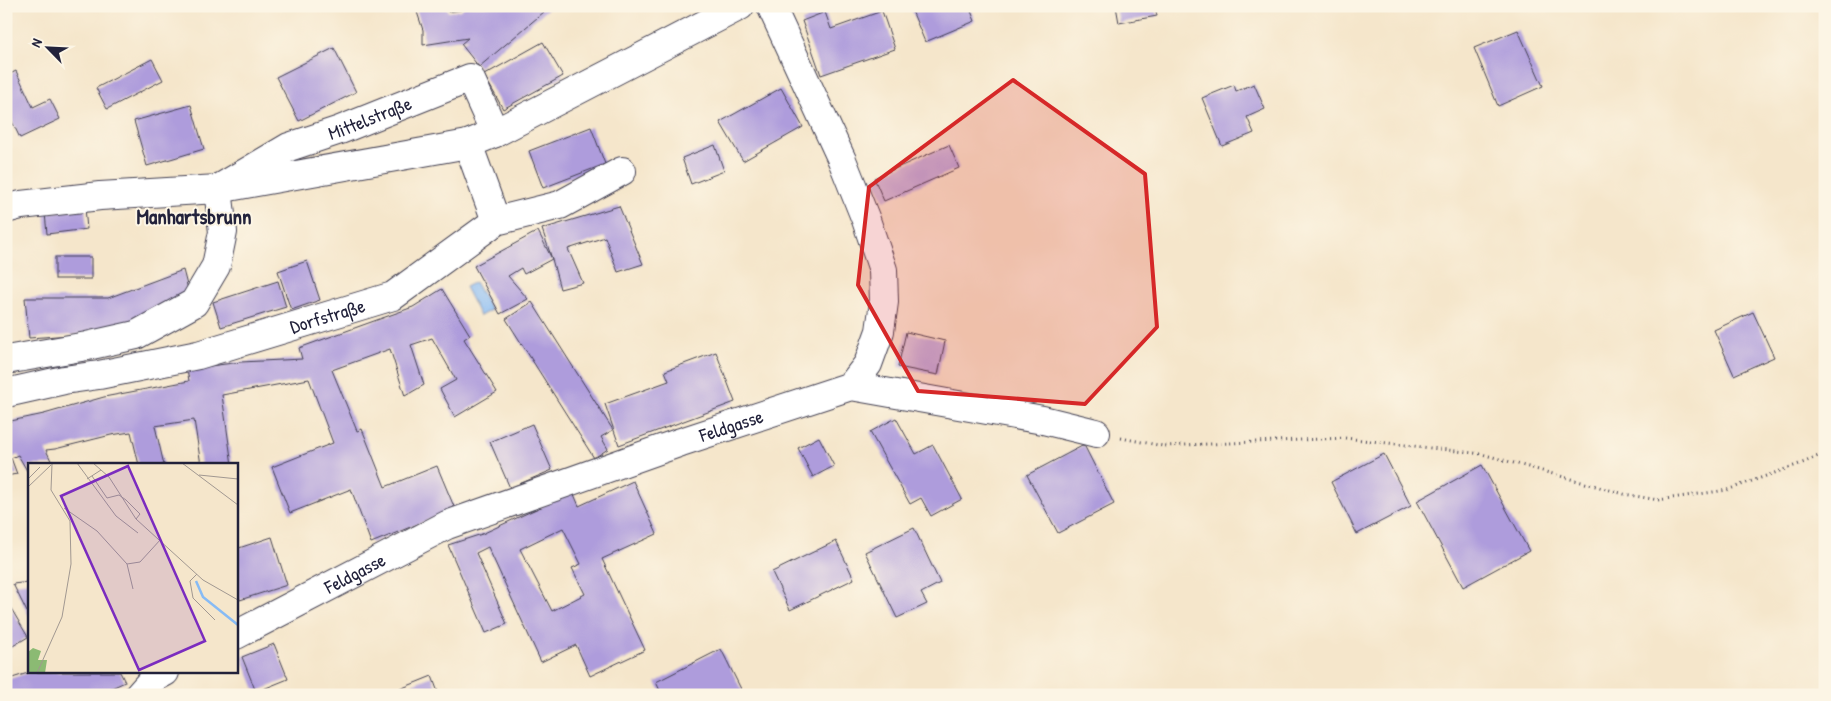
<svg xmlns="http://www.w3.org/2000/svg" width="1831" height="701" font-family="'Patrick Hand',sans-serif">
<style>
.water{fill:#87bbf5;stroke:#546e98}
.building{fill:#ae9cdc;fill-rule:evenodd}
.lines{fill:none;stroke-linecap:round;stroke-linejoin:round}
.minor-casing{stroke:#423f51;stroke-width:30}
.path{stroke:#423f51;stroke-width:3;stroke-dasharray:1 4;stroke-linecap:butt}
.minor{stroke:#fff;stroke-width:28}
.marked{fill:#d62828;fill-opacity:0.2;stroke:#d62828;stroke-width:4;stroke-linejoin:round}
.labels{text-anchor:middle;stroke-width:4;stroke-linejoin:round;paint-order:stroke}
.street-label{font-size:19px;fill:#22223b;stroke:#fcf5e5}
.quarter-label{font-size:21px;font-weight:bold;fill:#22223b;stroke:#fcf5e5}
.inset-river{fill:none;stroke:#87bbf5;stroke-width:2.5}
.inset-road{fill:none;stroke:#a19891;stroke-width:1}
.view{fill:#7b2cbf;fill-opacity:0.15;stroke:#7b2cbf;stroke-width:2.5}
.inset-edge{fill:none;stroke:#22223b;stroke-width:2.5}
</style>
<rect width="100%" height="100%" fill="#fcf5e5"/>
<filter id="ink" filterUnits="userSpaceOnUse"><feTurbulence type="fractalNoise" baseFrequency=".02" numOctaves="2"/><feDisplacementMap in="SourceGraphic" scale="10" xChannelSelector="R" yChannelSelector="G"/><feConvolveMatrix kernelMatrix="1 2 1 2 8 2 1 2 1" color-interpolation-filters="sRGB"/></filter>
<filter id="wash" filterUnits="userSpaceOnUse"><feTurbulence type="fractalNoise" baseFrequency=".0096" numOctaves="4" result="noise"/><feDisplacementMap in="SourceGraphic" scale="20" xChannelSelector="R" yChannelSelector="G"/><feGaussianBlur stdDeviation="1.12" result="paint"/><feColorMatrix in="noise" values="0 0 0 0 0 0 0 0 0 0 0 0 0 0 0 0 0 1.4 0 .05"/><feComposite in="paint" operator="in"/></filter>
<g filter="url(#wash)">
<rect width="100%" height="100%" fill="#f5e6cb"/>
<polygon class="water" points="475,282 491,310 480,316 465,287"/>
<g id="blocks">
<g class="building">
<polygon points="415,6 447,6 448,12 461,10 465,6 502,6 504,8 506,6 551,6 479,67 461,44 468,38 423,45 423,30"/>
<polygon points="910,6 969,6 975,21 925,42"/>
<polygon points="1116,6 1155,6 1157,16 1119,23"/>
<polygon points="882,11 895,49 821,75 802,21 825,12 831,29"/>
<polygon points="1518,30 1543,86 1498,106 1474,48"/>
<polygon points="543,42 563,76 503,109 484,75"/>
<polygon points="334,48 356,92 299,121 276,77"/>
<polygon points="152,59 163,80 107,109 96,88"/>
<polygon points="16,71 33,107 50,99 60,119 20,138 6,109 6,76"/>
<polygon points="1254,84 1265,109 1247,117 1254,133 1222,146 1202,98 1234,85 1236,91"/>
<polygon points="781,88 803,127 743,161 720,122"/>
<polygon points="191,105 204,149 147,166 134,121"/>
<polygon points="591,127 605,164 543,188 529,151"/>
<polygon points="715,145 724,171 691,184 682,158"/>
<polygon points="949,145 959,168 884,201 874,178"/>
<polygon points="619,206 643,264 618,272 605,237 568,249 583,283 560,289 552,259 542,229"/>
<polygon points="85,208 87,229 47,234 45,213"/>
<polygon points="538,231 552,259 524,274 521,268 508,276 528,299 500,314 474,266"/>
<rect x="55" y="257" width="36" height="22"/>
<polygon points="307,261 320,300 291,310 278,271"/>
<polygon points="183,270 189,293 112,332 29,338 25,298 108,298"/>
<polygon points="278,281 286,307 221,327 213,302"/>
<polygon points="442,289 470,335 464,339 497,392 455,417 440,389 456,380 432,338 411,345 424,385 405,396 390,349 332,370 357,431 362,429 385,487 437,466 455,509 371,543 351,489 290,513 272,467 333,443 309,379 222,395 232,465 201,465 194,420 155,426 164,465 139,465 131,432 111,435 55,449 46,450 53,465 29,465 29,474 18,455 11,458 17,474 6,476 6,422 44,414 104,397 189,381 187,369 241,362 302,359 299,348 413,307"/>
<polygon points="532,302 613,430 601,437 608,449 594,458 506,319"/>
<polygon points="1753,312 1774,357 1734,375 1714,330"/>
<polygon points="906,332 945,341 938,375 898,367"/>
<polygon points="716,352 735,402 619,445 605,404 669,381 665,371"/>
<polygon points="896,418 916,454 933,445 962,499 931,516 921,498 910,504 870,432"/>
<polygon points="532,424 552,470 510,488 490,442"/>
<polygon points="819,437 834,466 813,477 798,448"/>
<polygon points="1084,445 1114,504 1058,533 1027,475"/>
<polygon points="1384,454 1411,506 1357,534 1331,482"/>
<polygon points="1482,465 1529,551 1463,587 1417,501"/>
<path d="M633 481 657 534 602 559 645 650 590 676 576 645 541 662 488 547 476 553 507 624 486 633 448 545 482 534 573 492 579 506ZM563 528 581 564 572 568 585 594 552 611 520 549Z"/>
<polygon points="914,528 940,583 921,593 927,604 897,618 865,552"/>
<polygon points="272,537 287,585 240,600 236,589 236,549"/>
<polygon points="836,541 854,579 790,610 772,572"/>
<polygon points="29,582 29,616 13,584"/>
<polygon points="6,600 28,637 6,650"/>
<polygon points="274,644 288,679 256,692 242,657"/>
<polygon points="721,649 744,695 662,695 656,682"/>
<polygon points="31,672 120,672 125,682 96,695 6,695 6,680"/>
<polygon points="432,676 439,695 391,695 390,693"/>
</g>
</g>
</g>
<g filter="url(#ink)">
<use href="#blocks" fill-opacity="0" stroke="#423f51" stroke-width="1"/>
<g class="lines">
<g class="minor-casing">
<g id="minor">
<polyline points="468,144 496,221"/>
<polyline points="6,209 21,205 100,196 218,189 468,144 495,133 740,6"/>
<path id="s1" d="M6 360 87 346 136 335 194 303 216 266 223 232 218 189 289 147 340 130 470 78 495 133"/>
<polyline points="851,386 1043,420 1096,433"/>
<path id="s2" d="M6 393 64 380 99 375 198 355 393 296 496 221 560 205 622 171"/>
<path id="s3" d="M236 635 447 525 681 442 851 386 868 364 880 331 884 302 883 270 866 220 842 160 771 6"/>
<polyline points="139,695 154,678 165,672"/>
</g>
</g>
<polyline class="path" points="1121,438 1163,446 1345,438 1482,454 1624,494 1658,500 1727,490 1805,462 1825,453"/>
<use href="#minor" class="minor"/>
</g>
</g>
<path class="marked" d="M1013 80 1145 174 1157 327 1085 404 918 391 858 285 869 187Z"/>
<g class="labels">
<g class="street-label">
<text dy="7" stroke="none"><textPath href="#s1" startOffset="488">Mittelstraße</textPath></text>
<text dy="7" stroke="none"><textPath href="#s2" startOffset="331">Dorfstraße</textPath></text>
<text dy="7" stroke="none"><textPath href="#s3" startOffset="539">Feldgasse</textPath></text>
<text dy="7" stroke="none"><textPath href="#s3" startOffset="134">Feldgasse</textPath></text>
</g>
<g class="quarter-label">
<text x="194" y="224">Manhartsbrunn</text>
</g>
</g>
<g transform="translate(28 463)">
<rect width="210" height="210" fill="#f5e6cb"/>
<path d="M5 185 13 188 10 197H19L17 210H0V189Z" fill="#8bba73"/>
<path class="inset-river" d="M168 118 175 134 210 162"/>
<path class="inset-road" d="M49 0 88 53 110 70M65 0 81 14 108 56 175 117 210 137M154 0 210 42M171 12 210 16M64 13 79 35 91 32 98 37 112 51 108 56M0 16 12 4M59 16 73 7M0 24 23 2M36 45 69 68 99 101 112 99 133 76M99 101 105 126M169 111 162 118 165 135 187 157M9 210 34 154 43 101 42 58 23 27 24 1"/>
<path class="view" d="M100 3 177 178 111 207 33 33Z"/>
<rect width="210" height="210" class="inset-edge"/>
</g>
<rect width="1831" height="701" fill="none" stroke="#fcf5e5" stroke-width="25"/>
<g transform="translate(48 48) rotate(294)" stroke="#fcf5e5" stroke-width="4" paint-order="stroke">
<path d="M0-4L9 19L0 12L-9 19Z" fill="#22223b"/>
<text y="-8" font-size="14" font-weight="bold" text-anchor="middle" fill="#22223b">N</text>
</g>
</svg>
